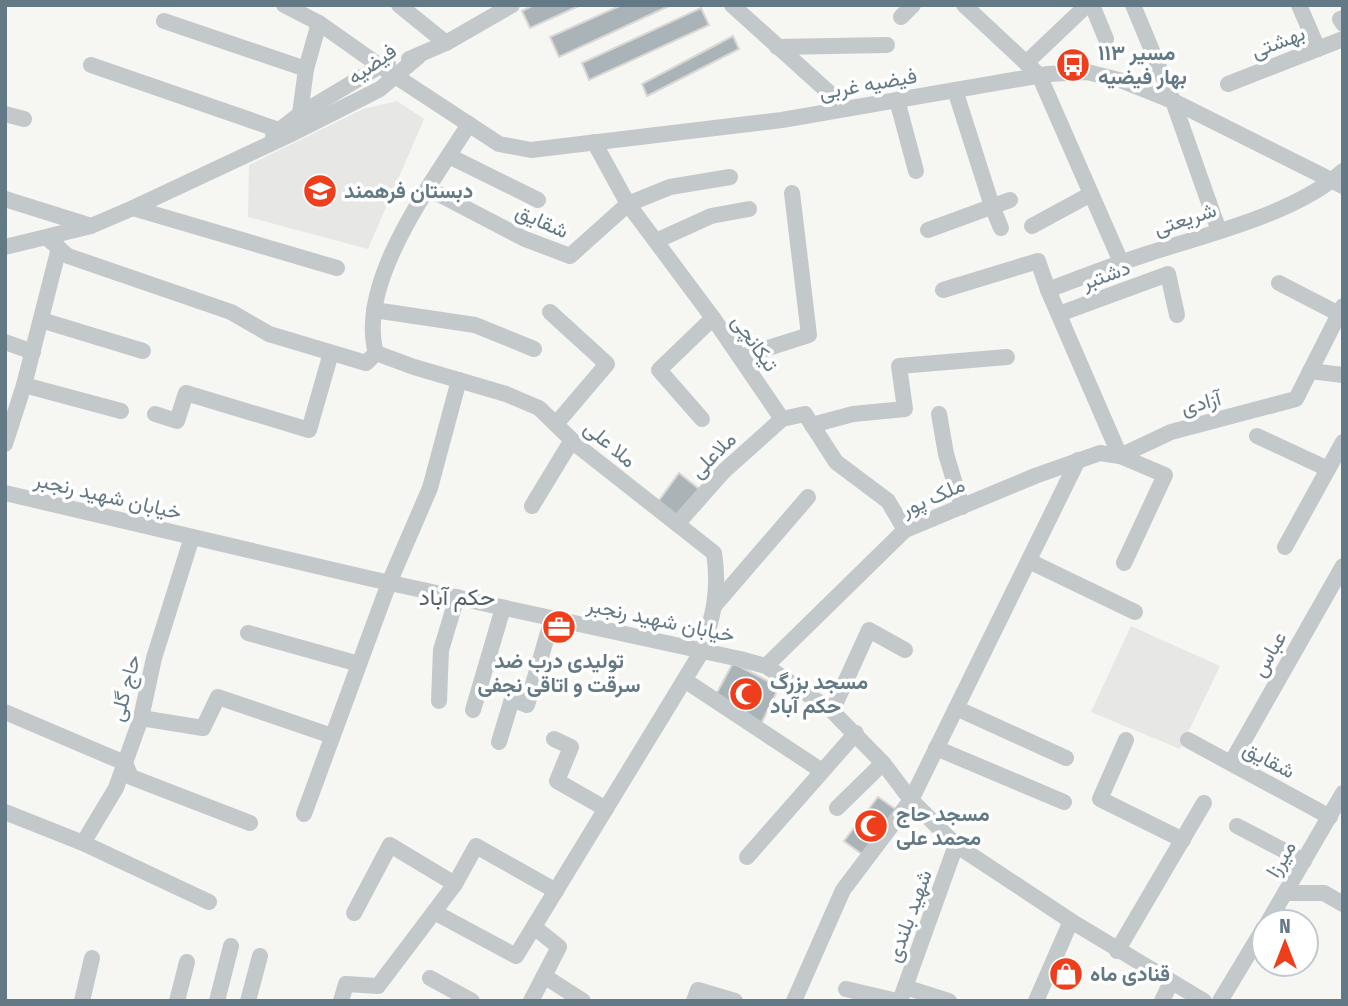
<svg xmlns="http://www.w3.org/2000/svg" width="1348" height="1006" font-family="'Fira Sans Condensed',Vazirmatn,sans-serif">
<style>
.built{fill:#e7e8e6}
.building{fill:#aab4b8;stroke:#d8d7d5;stroke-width:2}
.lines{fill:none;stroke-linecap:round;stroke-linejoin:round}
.minor{stroke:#c3c8ca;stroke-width:16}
.labels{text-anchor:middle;stroke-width:7;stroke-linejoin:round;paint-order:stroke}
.street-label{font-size:21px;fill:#637985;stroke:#fff}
.poi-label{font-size:21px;font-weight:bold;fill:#637985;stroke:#fff;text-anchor:start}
.neighbourhood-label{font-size:23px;fill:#52616a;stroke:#fff}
</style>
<rect width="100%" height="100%" fill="#f6f6f2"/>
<g class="built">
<polygon points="397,101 424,119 368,249 248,217 249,165 363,109"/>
<polygon points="1131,626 1220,666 1180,749 1091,712"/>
</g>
<g class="building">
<polygon points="534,5 581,5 530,28 522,11"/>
<polygon points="622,5 671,5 559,57 550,37"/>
<polygon points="701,8 709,25 589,80 582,63"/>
<polygon points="733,36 739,49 647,96 642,84"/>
<polygon points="679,473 699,489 679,514 671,515 658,502"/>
<polygon points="733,663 779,687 760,726 713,700"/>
<polygon points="878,797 898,811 863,855 844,841"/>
</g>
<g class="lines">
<g class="minor">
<polyline points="284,5 319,23 380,66 499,144 531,150 782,120 1048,74 1087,72 1123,81 1173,101 1343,186"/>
<polyline points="399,5 446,43"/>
<polyline points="732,5 846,108"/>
<polyline points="964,5 1039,75 1121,262"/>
<polyline points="1092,5 1106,39"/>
<polyline points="1133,5 1173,101 1219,231"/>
<polyline points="1299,5 1318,49"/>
<polyline points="901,17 913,5"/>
<polyline points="1343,18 1340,19 1343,24"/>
<polyline points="164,21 306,69"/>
<polyline points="777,47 887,45"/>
<polyline points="409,59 446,43 512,5"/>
<polyline points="1026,63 1087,5"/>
<polyline points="91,65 279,130"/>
<polyline points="1228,84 1343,39"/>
<polyline points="955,90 992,206 1001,228"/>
<polyline points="897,100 916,171"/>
<polyline points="5,114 24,119"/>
<polyline points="300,114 306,69 319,23"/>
<polyline points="273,135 300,114 380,66 388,64"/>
<polyline points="594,142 628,204 713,318 782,419"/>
<polyline points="449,156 538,200"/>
<polyline points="429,189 525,239 570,256 628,204 670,187 730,177"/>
<polyline points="5,199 91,226"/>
<polyline points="133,208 337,268"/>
<polyline points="1032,226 1091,194"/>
<polyline points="928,230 1010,200"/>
<polyline points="47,238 68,256 231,312 269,334 366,363 376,353"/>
<polyline points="656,241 711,216 749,209"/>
<polyline points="5,247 91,226 133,208 289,135 380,89 418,57"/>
<polyline points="1279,283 1343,316"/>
<polyline points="943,290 1038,261 1048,290 1120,456"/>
<path d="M1048 290C1082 277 1115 264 1150 253 1209 234 1297 213 1343 171"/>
<polyline points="374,310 475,325 534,349"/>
<polyline points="550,312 607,364 556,424"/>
<polyline points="1059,314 1168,274 1177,315"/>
<polyline points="41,320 143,351"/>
<polyline points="5,342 33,352"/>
<polyline points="740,357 809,335 792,193"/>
<polyline points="1310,371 1343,375"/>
<polyline points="24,385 121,411"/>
<polyline points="155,414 177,421 186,393 309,430 331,353"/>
<polyline points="939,414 946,454 962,507"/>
<polyline points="702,419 659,370 713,318"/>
<polyline points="812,425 853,414 905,409 899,366 1007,357"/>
<polyline points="1257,436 1328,469"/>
<polyline points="5,444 24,385 59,248"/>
<polyline points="1120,456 1171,432 1296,399 1343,306"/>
<polyline points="5,493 372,579 740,659 766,666 832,711 883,763 911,800 956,845 1071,921 1204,1001"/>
<polyline points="532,506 572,440"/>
<polyline points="677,524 724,471 782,419 805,414 836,462 888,501 905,530"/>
<polyline points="1285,547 1343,442"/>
<polyline points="1029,561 1135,612"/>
<polyline points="715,605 808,497"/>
<polyline points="248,633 359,664"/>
<polyline points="766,666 905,530 1035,476 1100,453 1120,456 1165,475 1124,563"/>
<polyline points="692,685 822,771"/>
<polyline points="439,701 441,650 457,597"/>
<polyline points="956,708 1066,758"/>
<polyline points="473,710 503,608"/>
<polyline points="832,711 869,630 905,650"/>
<polyline points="5,712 125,763 131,777 250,823"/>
<polyline points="141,718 203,728 218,697 332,736"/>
<polyline points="554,739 571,747 557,781 606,809"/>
<polyline points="1126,740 1100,799 1183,840"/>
<polyline points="1188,740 1330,817"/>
<polyline points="499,742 512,699 527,705 552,619"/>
<polyline points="936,748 1064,802"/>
<polyline points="1231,763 1343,566"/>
<polyline points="837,808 883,763"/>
<polyline points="5,812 83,843 209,902"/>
<polyline points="304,814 389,583 430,488 459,380"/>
<polyline points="1237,826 1304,861"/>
<polyline points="83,843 116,788 141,718 154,658 192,537"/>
<polyline points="747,857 856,733"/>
<polyline points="1285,893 1324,893 1343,904"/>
<polyline points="434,912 455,884 476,846 556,891"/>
<polyline points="354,913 390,845 455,884"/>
<polyline points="1268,922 1343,793"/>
<polyline points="1117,951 1204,803"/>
<polyline points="544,976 583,1001"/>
<polyline points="430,978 472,1001"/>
<polyline points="905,987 949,1001"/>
<polyline points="846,989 897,1001"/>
<polyline points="82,1001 92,958"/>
<polyline points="177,1001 187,962"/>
<polyline points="217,1001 231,946"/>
<polyline points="248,1001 260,956"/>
<path d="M341 1001 346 984 378 986 434 912 516 956 702 651C713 616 720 590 714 553L578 446 539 408 506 394 414 367 376 353C356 282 433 182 469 124"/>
<polyline points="531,1001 559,947 534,927"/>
<polyline points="694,1001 698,990 735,1001"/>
<polyline points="794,1001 843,890 911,800 1078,460"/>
<polyline points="900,1001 956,845"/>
<polyline points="1036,1001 1071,921"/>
<polyline points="1162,1001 1171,982"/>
<polyline points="1220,1001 1264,928"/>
</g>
</g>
<defs>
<g id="bus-disc" transform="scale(1.75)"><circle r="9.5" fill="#ee3e1b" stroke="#fff"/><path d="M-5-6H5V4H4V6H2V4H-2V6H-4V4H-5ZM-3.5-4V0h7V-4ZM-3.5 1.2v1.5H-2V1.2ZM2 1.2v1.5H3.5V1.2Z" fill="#fff"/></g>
<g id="school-disc" transform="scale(1.75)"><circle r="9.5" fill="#ee3e1b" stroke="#fff"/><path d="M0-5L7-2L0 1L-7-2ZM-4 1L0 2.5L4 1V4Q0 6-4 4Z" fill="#fff"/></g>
<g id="office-disc" transform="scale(1.75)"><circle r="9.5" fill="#ee3e1b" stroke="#fff"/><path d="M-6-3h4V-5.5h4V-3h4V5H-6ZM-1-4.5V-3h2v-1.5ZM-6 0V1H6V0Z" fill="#fff"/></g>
<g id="mosque-disc" transform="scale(1.75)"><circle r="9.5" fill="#ee3e1b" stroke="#fff"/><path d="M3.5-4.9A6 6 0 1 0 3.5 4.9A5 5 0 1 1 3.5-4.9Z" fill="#fff"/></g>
<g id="shop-disc" transform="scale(1.75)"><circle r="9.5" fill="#ee3e1b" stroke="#fff"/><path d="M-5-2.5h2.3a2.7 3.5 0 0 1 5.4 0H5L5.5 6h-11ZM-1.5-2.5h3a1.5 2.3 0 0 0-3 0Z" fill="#fff"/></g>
</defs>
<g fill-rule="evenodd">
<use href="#bus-disc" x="1073" y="65"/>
<use href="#school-disc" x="320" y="191"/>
<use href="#office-disc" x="559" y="627"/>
<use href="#mosque-disc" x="746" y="694"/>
<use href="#mosque-disc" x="871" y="826"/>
<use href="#shop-disc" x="1066" y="974"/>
</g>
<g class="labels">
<g class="street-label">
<text transform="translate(1278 42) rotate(-21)" y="7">بهشتی</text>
<text transform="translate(372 64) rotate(-35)" y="7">فیضیه</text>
<text transform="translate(868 84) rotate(-10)" y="7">فیضیه غربی</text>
<text transform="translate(1185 219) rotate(-18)" y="7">شریعتی</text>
<text transform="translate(542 221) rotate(24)" y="7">شقایق</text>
<text transform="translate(1106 275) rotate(-20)" y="7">دشتبر</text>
<text transform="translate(755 343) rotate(55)" y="7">تیکانچی</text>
<text transform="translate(1201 403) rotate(-15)" y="7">آزادی</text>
<text transform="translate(610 444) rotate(40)" y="7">ملا علی</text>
<text transform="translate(713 455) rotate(-45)" y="7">ملاعلی</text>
<text transform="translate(108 496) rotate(13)" y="7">خیابان شهید رنجبر</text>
<text transform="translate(933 497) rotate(-24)" y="7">ملک پور</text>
<text transform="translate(661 620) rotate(12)" y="7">خیابان شهید رنجبر</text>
<text transform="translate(1269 654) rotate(-60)" y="7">عباس</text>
<text transform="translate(125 688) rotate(-75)" y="7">حاج گلی</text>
<text transform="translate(1269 760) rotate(28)" y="7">شقایق</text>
<text transform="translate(1281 859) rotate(-60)" y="7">میرزا</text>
<text transform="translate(909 916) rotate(-70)" y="7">شهید بلندی</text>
</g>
<g class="poi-label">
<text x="1098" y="60">مسیر ۱۱۳<tspan x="1098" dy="24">بهار فیضیه</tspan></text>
<text x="344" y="198">دبستان فرهمند</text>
<text x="559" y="668" text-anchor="middle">تولیدی درب ضد<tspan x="559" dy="24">سرقت و اتاقی نجفی</tspan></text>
<text x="770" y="689">مسجد بزرگ<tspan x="770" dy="24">حکم آباد</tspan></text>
<text x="896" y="821">مسجد حاج<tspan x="896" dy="24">محمد علی</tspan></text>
<text x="1090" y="981">قنادی ماه</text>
</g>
<g class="neighbourhood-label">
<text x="457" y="605">حکم آباد</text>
</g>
</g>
<rect width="1348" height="1006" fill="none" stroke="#637985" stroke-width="14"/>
<g transform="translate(1285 943)"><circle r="33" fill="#ffffff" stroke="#c1c9ce" stroke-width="2"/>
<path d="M0-5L12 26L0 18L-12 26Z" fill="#ee3e1b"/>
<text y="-10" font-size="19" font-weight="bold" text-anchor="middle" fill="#637985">N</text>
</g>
</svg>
